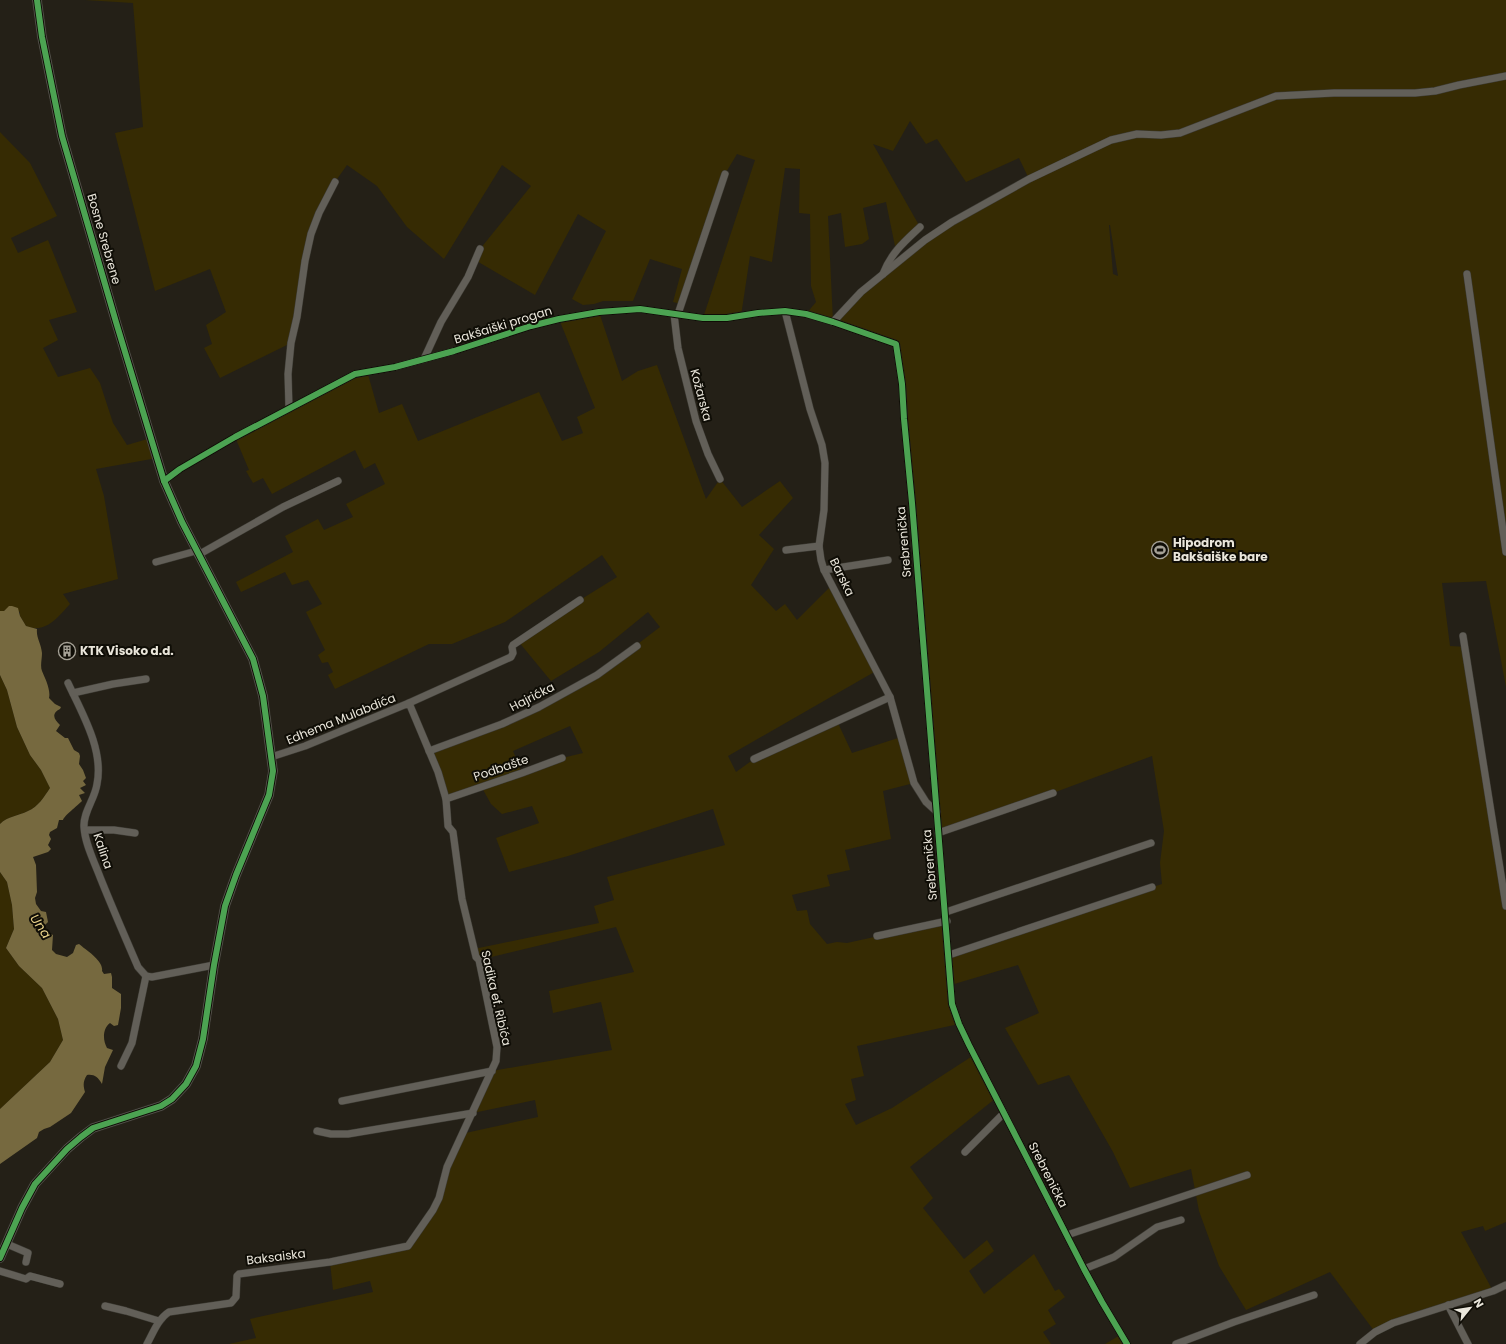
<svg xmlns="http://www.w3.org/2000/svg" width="1506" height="1344" font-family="Poppins,sans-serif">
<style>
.green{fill:#362b03;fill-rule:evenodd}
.water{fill:#76693f}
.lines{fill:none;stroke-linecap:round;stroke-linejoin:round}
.minor-casing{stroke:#3c3a33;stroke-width:8}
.tertiary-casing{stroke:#3c3a33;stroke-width:10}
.minor{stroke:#625f58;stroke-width:7}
.tertiary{stroke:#625f58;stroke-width:9}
.cycleway-casing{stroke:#0f0d06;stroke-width:8}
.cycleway{stroke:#4ca352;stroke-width:6}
.labels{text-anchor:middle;stroke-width:4;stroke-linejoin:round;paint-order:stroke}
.street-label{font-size:12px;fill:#eae6db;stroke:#0f0d06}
.poi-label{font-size:12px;font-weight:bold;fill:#eae6db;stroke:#0f0d06;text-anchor:start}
.water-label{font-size:13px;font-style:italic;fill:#e7d088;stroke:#0f0d06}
</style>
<rect width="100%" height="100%" fill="#242017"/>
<g class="green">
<path d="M85 0H1506V687L1486 581 1442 583 1450 646 1467 647 1506 901V1222L1485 1231 1483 1226 1461 1232 1493 1291 1375 1332 1330 1272 1246 1310 1219 1266 1199 1211 1191 1169 1130 1188 1113 1152 1069 1075 1038 1085 1005 1028 1039 1013 1018 965 951 985 959 1024 857 1046 864 1076 851 1079 856 1100 845 1104 856 1125 892 1108 974 1055 996 1098 910 1167 933 1198 923 1208 964 1259 987 1240 994 1251 969 1271 984 1294 1034 1254 1055 1291 1059 1289 1065 1297 1048 1310 1056 1324 1043 1332 1051 1344H229L256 1338 250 1319 373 1292 370 1281 333 1290 330 1262 408 1246 433 1210 461 1134 538 1117 535 1100 473 1113 492 1071 612 1050 601 1002 553 1013 549 991 634 972 616 927 479 960 474 949 599 923 594 906 614 900 607 877 725 845 713 809 568 856 509 872 496 838 539 823 532 806 502 814 491 804 481 786 446 799 429 751 502 724 597 675 660 627 648 612 599 652 551 681 518 641 580 600 617 577 602 555 505 622 452 644H429L335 689 328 675 333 672 328 662 322 663 318 655 325 650 306 612 322 604 308 580 292 585 285 572 241 592 236 582 293 552 285 536 318 519 324 530 353 517 346 504 385 484 375 463 364 469 355 450 272 494 263 478 253 483 246 471 249 470 235 437 367 371 379 413 402 404 418 441 539 392 562 441 583 433 577 417 595 408 559 319 599 312 622 381 638 371 657 365 706 499 720 479 742 507 780 481 793 498 759 535 774 549 751 585 776 611 785 604 797 620 832 585 876 671 728 756 736 772 754 759 837 721 852 753 901 737 914 783 883 791 891 839 845 850 850 870 827 875 830 886 792 895 797 911 807 910 810 924 827 944 837 942 847 943 947 921 949 955 1162 884 1160 863 1164 831 1152 756 1053 793 938 833 896 344 806 314 816 302 811 286 810 214 799 213 800 169 785 168 772 262 750 256 741 316 703 318 755 160 737 154 725 174 681 304 673 302 682 269 650 259 633 301H603L594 304 583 305 572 299 606 231 578 214 535 295 475 260 480 249 531 186 502 165 444 259 407 227 377 186 347 165 335 182 311 234 291 343 220 378 204 348 212 344 206 325 226 312 210 269 155 291 115 133 143 127 133 3ZM910 121 926 144 937 139 966 182 1019 158 1029 179 925 240 833 321 828 216 841 213 845 247 862 244 869 239 863 208 886 202 896 251 920 227 873 144 893 151ZM1109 225H1110L1118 276 1113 274ZM570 726 583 753 562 758 522 773 513 751Z"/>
<path d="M0 132 30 163 57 216 11 238 18 253 48 240 77 312 49 320 58 340 43 348 58 377 90 368 100 383 113 423 127 445 151 438 157 458 96 469 104 496 118 579 63 594 70 604C58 617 46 634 26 626L20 616V612L7 609 2 612 0 611Z"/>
<path d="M0 675 7 690 17 727 30 755 41 770 50 788C44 797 38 807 28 811 18 816 8 816 0 824Z"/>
<polygon points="0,872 7,882 12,905 14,929 6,948 19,966 42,988 58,1019 63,1040 50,1062 0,1109"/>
<polygon points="1122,1334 1127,1344 1105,1344"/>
</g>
<path class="water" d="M9 606H12L18 608 20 616 26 626 37 629C36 638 41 643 42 653 42 659 40 666 42 671 45 678 51 690 49 698L55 704 61 707 60 709C50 714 55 720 60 725L56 731 65 738H68L74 750 79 753 80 756 79 764 83 770 86 778 83 781 86 785 80 788 85 793 79 795 82 801C77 806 64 816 63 820H59L57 828 50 832 49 835 51 839 48 845 51 849 48 852 33 857 36 865 37 892 35 898 36 904 41 911 46 912 48 922 44 926 47 932 53 935 52 950 56 954 67 957 73 953 76 945 79 944C86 950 104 961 102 971L104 974 111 973 112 977V988L121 994V1008L118 1025 114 1026 110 1023C102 1029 103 1041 107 1048L113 1050 105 1067 102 1084C98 1077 94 1074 87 1075 83 1081 83 1085 85 1092L71 1113 50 1127 44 1129 39 1132 37 1138 0 1164V1109L50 1062 63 1040 58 1019 42 988 19 966 6 948 14 929 12 905 7 882 0 872V824C8 816 18 816 28 811 38 807 44 797 50 788L41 770 30 755 17 727 7 690 0 675V611H4Z"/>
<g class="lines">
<g class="minor-casing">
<g id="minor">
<path d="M883 274C891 253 904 242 920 227"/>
<polyline points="1467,274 1506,552"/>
<polyline points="785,311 810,409 822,445 825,463 824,510 819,546 821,560 824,570 890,697 914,783 926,802 937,812"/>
<polyline points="674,314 678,348 696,421 708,454 720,479"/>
<polyline points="678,314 725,174"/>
<polyline points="833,322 861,292 925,240 952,222 1029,179 1111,140 1137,134 1161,135 1180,133 1276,96 1334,93 1415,93 1435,91 1459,85 1506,76"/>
<polyline points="424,359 441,322 468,277 480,249"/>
<polyline points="289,408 288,374 291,343 297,317 305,261 311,234 319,213 335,182"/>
<polyline points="164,481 180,469 235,437 355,374 395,367 454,351 531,326 559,319 599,312 640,309 703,318 727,318 758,313 785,311 806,314 833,322 896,344 902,384 904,419 912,503 952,1004 959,1024 969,1045 1084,1269 1102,1302 1127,1344"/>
<polyline points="786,550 819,546"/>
<polyline points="198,555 283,507 338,481"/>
<polyline points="156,562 196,551"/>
<polyline points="824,570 888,560"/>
<polyline points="1463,636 1506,906"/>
<path d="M68 683C82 713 104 750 97 784 95 799 83 812 84 827 85 844 94 861 100 877 112 907 125 937 138 967L146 976 152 977 214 965"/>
<polyline points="73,693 113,684 146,679"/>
<polyline points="409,703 511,657 513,653 512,647 513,645 580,600"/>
<polyline points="429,751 502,724 539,707 597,675 637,646"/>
<polyline points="754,759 890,697"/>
<polyline points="446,799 522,773 562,758"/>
<polyline points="85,830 114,830 135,833"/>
<polyline points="938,833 1053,793"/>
<polyline points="946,912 1151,843"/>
<polyline points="877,936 947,921"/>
<polyline points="949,955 1152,887"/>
<polyline points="121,1066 132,1043 146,976"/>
<polyline points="342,1101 492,1071"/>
<polyline points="317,1131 331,1134 348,1134 473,1113"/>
<polyline points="965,1152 1004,1113"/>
<polyline points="1067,1235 1247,1175"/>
<polyline points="7,1244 28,1253 26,1262"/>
<polyline points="1084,1269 1114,1257 1157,1227 1181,1220"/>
<polyline points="0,1271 26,1279 30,1276 60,1284"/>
<polyline points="1448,1305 1468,1344"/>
<polyline points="105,1306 126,1311 159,1321"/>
<path d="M147 1344C153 1333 158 1319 169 1312L231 1303 236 1297 237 1276 239 1274 330 1262 408 1246 433 1210 439 1198 447 1167 496 1061 497 1047 479 960 476 957 462 899 453 832 448 826 446 799 438 772 409 703 305 746 271 757"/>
<polyline points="1176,1344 1234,1322 1314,1295"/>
<polyline points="1360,1344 1375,1332 1393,1323 1493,1291 1506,1285"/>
</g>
</g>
<g class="tertiary-casing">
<polyline id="tertiary" points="0,1258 22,1208 35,1184 67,1149 81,1137 93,1128 161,1106 172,1099 186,1084 196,1066 203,1039 214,965 225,906 236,875 269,795 273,771 263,696 253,659 182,522 164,481 157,458 116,322 62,136 42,37 37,0"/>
</g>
<use href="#minor" class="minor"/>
<use href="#tertiary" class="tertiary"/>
<g class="cycleway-casing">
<g id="cycleway">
<polyline points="164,481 180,469 235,437 355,374 395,367 454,351 531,326 559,319 599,312 640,309 703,318 727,318 758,313 785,311 806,314 833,322 896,344 902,384 904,419 912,503 952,1004 959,1024 969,1045 1084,1269 1102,1302 1127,1344"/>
<polyline points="0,1258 22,1208 35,1184 67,1149 81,1137 93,1128 161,1106 172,1099 186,1084 196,1066 203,1039 214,965 225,906 236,875 269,795 273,771 263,696 253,659 182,522 164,481 157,458 116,322 62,136 42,37 37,0"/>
</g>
</g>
<use href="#cycleway" class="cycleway"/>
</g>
<defs>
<g id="stadium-ring" transform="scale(0.9)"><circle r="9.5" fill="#0f0d06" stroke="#a5a196" stroke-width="1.5"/><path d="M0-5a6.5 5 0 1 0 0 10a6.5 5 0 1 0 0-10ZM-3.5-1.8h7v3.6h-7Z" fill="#a5a196"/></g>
<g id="building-ring" transform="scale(0.9)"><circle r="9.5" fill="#0f0d06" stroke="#a5a196" stroke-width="1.5"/><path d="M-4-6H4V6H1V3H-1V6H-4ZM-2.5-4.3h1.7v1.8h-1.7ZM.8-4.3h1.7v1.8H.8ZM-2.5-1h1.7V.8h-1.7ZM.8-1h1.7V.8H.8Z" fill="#a5a196"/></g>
</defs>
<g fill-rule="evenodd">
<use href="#stadium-ring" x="1160" y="550"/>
<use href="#building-ring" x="67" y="651"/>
</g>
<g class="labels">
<g class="street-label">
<text transform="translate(104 239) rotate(74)" y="4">Bosne Srebrene</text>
<text transform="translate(503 325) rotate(-17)" y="4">Bakšaiški progan</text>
<text transform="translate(701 395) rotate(75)" y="4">Kožarska</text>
<text transform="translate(904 542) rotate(-95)" y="4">Srebrenička</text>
<text transform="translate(842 577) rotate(64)" y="4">Barska</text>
<text transform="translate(532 697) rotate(-27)" y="4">Hajrićka</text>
<text transform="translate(341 719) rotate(-22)" y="4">Edhema Mulabdića</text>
<text transform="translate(501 768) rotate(-19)" y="4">Podbašte</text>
<text transform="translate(103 851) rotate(71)" y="4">Kalina</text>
<text transform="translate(930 865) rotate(-95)" y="4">Srebrenička</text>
<text transform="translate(496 998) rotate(77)" y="4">Sadika ef. Ribića</text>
<text transform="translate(1048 1175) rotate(63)" y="4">Srebrenička</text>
<text transform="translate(276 1257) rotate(-7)" y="4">Baksaiska</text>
</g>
<g class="poi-label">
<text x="1173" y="547">Hipodrom<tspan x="1173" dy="14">Bakšaiške bare</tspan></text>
<text x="80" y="655">KTK Visoko d.d.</text>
</g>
<g class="water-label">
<text transform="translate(41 926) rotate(56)" y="5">Una</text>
</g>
</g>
<g transform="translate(1470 1308) rotate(60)" stroke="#0f0d06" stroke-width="3" paint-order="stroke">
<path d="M0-3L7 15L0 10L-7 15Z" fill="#eae6db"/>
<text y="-6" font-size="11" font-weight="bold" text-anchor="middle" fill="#eae6db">N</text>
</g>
</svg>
